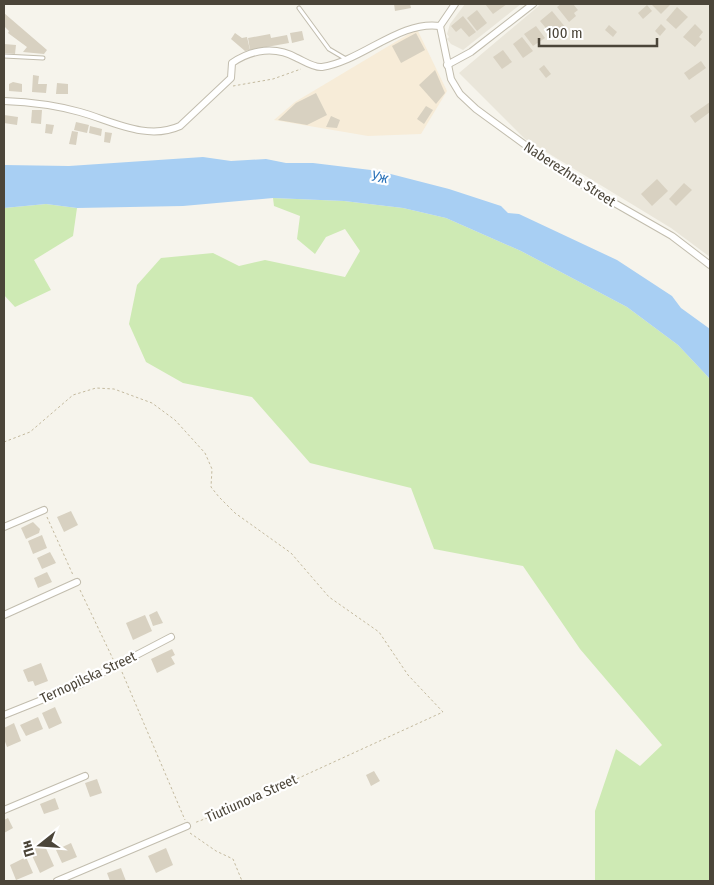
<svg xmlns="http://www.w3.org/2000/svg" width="714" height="885" font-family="'Fira Sans Condensed',sans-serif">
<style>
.residential{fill:#eae6da}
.commercial{fill:#f7ecd8}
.green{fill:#ceeab4}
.water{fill:#a8cff3}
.building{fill:#d8d1c1}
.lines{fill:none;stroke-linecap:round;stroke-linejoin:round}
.service-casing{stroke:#c2bdae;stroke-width:5}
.minor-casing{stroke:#c2bdae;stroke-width:8}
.path{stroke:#c4ba9f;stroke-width:1;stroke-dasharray:2.5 2.5;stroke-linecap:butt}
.service{stroke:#fff;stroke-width:3}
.minor{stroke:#fff;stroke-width:6}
.labels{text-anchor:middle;stroke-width:4.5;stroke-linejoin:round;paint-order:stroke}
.street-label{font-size:14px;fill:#4b4539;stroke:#fff}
.water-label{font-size:15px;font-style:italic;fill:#2e75bb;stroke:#fff}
</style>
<rect width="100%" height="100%" fill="#f6f4ec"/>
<g class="residential">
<polygon points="465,4 521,4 463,50 451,44 447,39 449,37 447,34 450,24"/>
<polygon points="541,4 710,4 710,257 671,228 525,139 459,73"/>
</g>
<polygon class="commercial" points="417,29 447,91 421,134 368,136 274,120 295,102"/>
<g class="green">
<polygon points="273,198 344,201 403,208 446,218 521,251 627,307 678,345 710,379 710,881 595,881 595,811 616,749 640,766 662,745 580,649 523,566 434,549 411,488 310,463 252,397 183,383 146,362 129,324 137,285 161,258 213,253 239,266 265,260 345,277 360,251 345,229 326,237 315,254 297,239 300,216 274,206"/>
<polygon points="46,204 77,208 73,236 34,260 51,290 15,307 4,295 4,208"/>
</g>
<polygon class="water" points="203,157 231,161 266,159 286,163 313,163 379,171 449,189 501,206 508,213 519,214 617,260 672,296 681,308 710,329 710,379 678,345 627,307 521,251 446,218 403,208 344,201 273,198 183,206 77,208 46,204 4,208 4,165 69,166"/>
<g class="building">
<polygon points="394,4 410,4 411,8 395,11"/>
<polygon points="485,4 507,4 493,14"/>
<polygon points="561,4 573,4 578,10 574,13 576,16 569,22 557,7"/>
<polygon points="651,4 669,4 670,5 661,14"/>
<polygon points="647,5 652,11 643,19 638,13"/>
<polygon points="677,7 688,17 676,29 666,20"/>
<polygon points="477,10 487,23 477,31 467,18"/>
<polygon points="552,11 566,28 554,38 540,21"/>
<polygon points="4,13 47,50 44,54 23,52 27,47 8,33 9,31 4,26"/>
<polygon points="463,16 476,32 469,37 461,28 456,32 451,26"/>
<polygon points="661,24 666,29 660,36 655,31"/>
<polygon points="695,24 703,32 699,37 702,39 695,47 683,37"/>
<polygon points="609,25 617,32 613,37 605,30"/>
<polygon points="536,26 545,38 533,46 524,34"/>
<polygon points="302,31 304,40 292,43 290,33"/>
<polygon points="235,33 242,38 247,37 250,50 245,51 231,39"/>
<polygon points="416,33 425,50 401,63 392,46"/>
<polygon points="270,34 271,38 287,35 289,43 250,50 248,38"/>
<polygon points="522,37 533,51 523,58 513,44"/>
<polygon points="4,44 16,45 15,54 4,53"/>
<polygon points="503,50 512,62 502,69 493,57"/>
<polygon points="701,61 706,68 689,80 684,73"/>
<polygon points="544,65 551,74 546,78 539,69"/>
<polygon points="435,70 445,93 436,104 419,85"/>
<polygon points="33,75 39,76 38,84 47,84 46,93 32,92"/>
<polygon points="13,82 22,84 22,92 9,91 9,84"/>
<polygon points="57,83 68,84 68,94 56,94"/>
<polygon points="316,93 327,115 307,125 278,120 296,103"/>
<polygon points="710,102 710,112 695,123 690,116"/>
<polygon points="426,106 433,110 424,124 417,119"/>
<polygon points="32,110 42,110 41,124 31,123"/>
<polygon points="4,115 18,117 17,125 4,123"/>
<polygon points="331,116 340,120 337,128 326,127"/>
<polygon points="76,122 89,125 87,133 74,130"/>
<polygon points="46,124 54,125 52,134 45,133"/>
<polygon points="90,126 102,129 101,136 89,133"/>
<polygon points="72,131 78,132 76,145 69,144"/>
<polygon points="105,132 112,133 110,143 104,142"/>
<polygon points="657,179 668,191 652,206 641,194"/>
<polygon points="684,183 692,190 676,206 669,199"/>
<polygon points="71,511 78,525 64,532 57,517"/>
<polygon points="33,522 40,529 39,533 26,539 21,528"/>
<polygon points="42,535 47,548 33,554 28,541"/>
<polygon points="50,552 56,563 42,569 37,558"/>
<polygon points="47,572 52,582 38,588 34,578"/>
<polygon points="157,611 163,623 153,626 149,615"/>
<polygon points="145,615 152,631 133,640 126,623"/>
<polygon points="172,649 175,655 171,657 175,664 157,673 151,659"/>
<polygon points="41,663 48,681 35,686 33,681 28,682 23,670"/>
<polygon points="55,707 62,723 49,729 42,713"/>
<polygon points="38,717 43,729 26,736 20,725"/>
<polygon points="14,723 21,741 7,747 4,739 4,728"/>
<polygon points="374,771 380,781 371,786 366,775"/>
<polygon points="97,779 102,793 90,797 85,783"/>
<polygon points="55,798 59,809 44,814 40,804"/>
<polygon points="8,818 13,828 4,833 4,820"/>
<polygon points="71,843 77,857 62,863 56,850"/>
<polygon points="44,844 54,866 40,873 30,851"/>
<polygon points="166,848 173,865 156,873 148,856"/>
<polygon points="26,857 33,873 16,880 10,865"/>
<polygon points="121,868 126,881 110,881 107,873"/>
</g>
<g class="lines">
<g class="service-casing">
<g id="service">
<polyline points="299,8 329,49 346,59"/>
<polyline points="4,56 43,58"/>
</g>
</g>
<g class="minor-casing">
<g id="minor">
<polyline points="440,26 451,79 460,94 476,109 569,177 672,236 710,265"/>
<polyline points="447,65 471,52 533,4"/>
<path d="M4 101C29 102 55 105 80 112 112 121 147 141 180 126L231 78 232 63C252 49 276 46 297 58 304 61 314 68 322 67 362 61 400 20 440 26L455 4"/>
<polyline points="4,527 44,510"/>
<polyline points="4,615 77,582"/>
<polyline points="4,715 79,685 171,637"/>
<polyline points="4,810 85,776"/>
<polyline points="57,881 187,826"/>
</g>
</g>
<g class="path">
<polyline points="233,86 273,79 301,69"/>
<polyline points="4,442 30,432 73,395 96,388 114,389 152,403 175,420 205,453 212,469 211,487 219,497 235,513 291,553 329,597 379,632 408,675 443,712 231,809 194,823"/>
<polyline points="47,517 73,575"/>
<polyline points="80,590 113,659"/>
<polyline points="122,672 185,820"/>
<polyline points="190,833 216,851 233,859 242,881"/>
</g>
<use href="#service" class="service"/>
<use href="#minor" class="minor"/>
</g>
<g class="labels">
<g class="street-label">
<text transform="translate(570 174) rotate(33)" y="5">Naberezhna Street</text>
<text transform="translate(88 677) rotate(-25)" y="5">Ternopilska Street</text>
<text transform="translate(251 798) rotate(-24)" y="5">Tiutiunova Street</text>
</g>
<g class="water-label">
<text transform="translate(380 177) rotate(10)" y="5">Уж</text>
</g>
</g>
<rect width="714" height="885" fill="none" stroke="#4b4539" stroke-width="10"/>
<g transform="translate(40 845) rotate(253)" stroke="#ffffff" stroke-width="4" paint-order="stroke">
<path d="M0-4L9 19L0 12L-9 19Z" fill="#4b4539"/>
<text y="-8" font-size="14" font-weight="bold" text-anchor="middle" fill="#4b4539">Пн</text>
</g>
<path d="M539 38v8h118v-8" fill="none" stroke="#4b4539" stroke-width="2.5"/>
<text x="546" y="38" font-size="15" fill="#4b4539" stroke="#ffffff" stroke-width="4" paint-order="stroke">100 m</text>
</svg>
